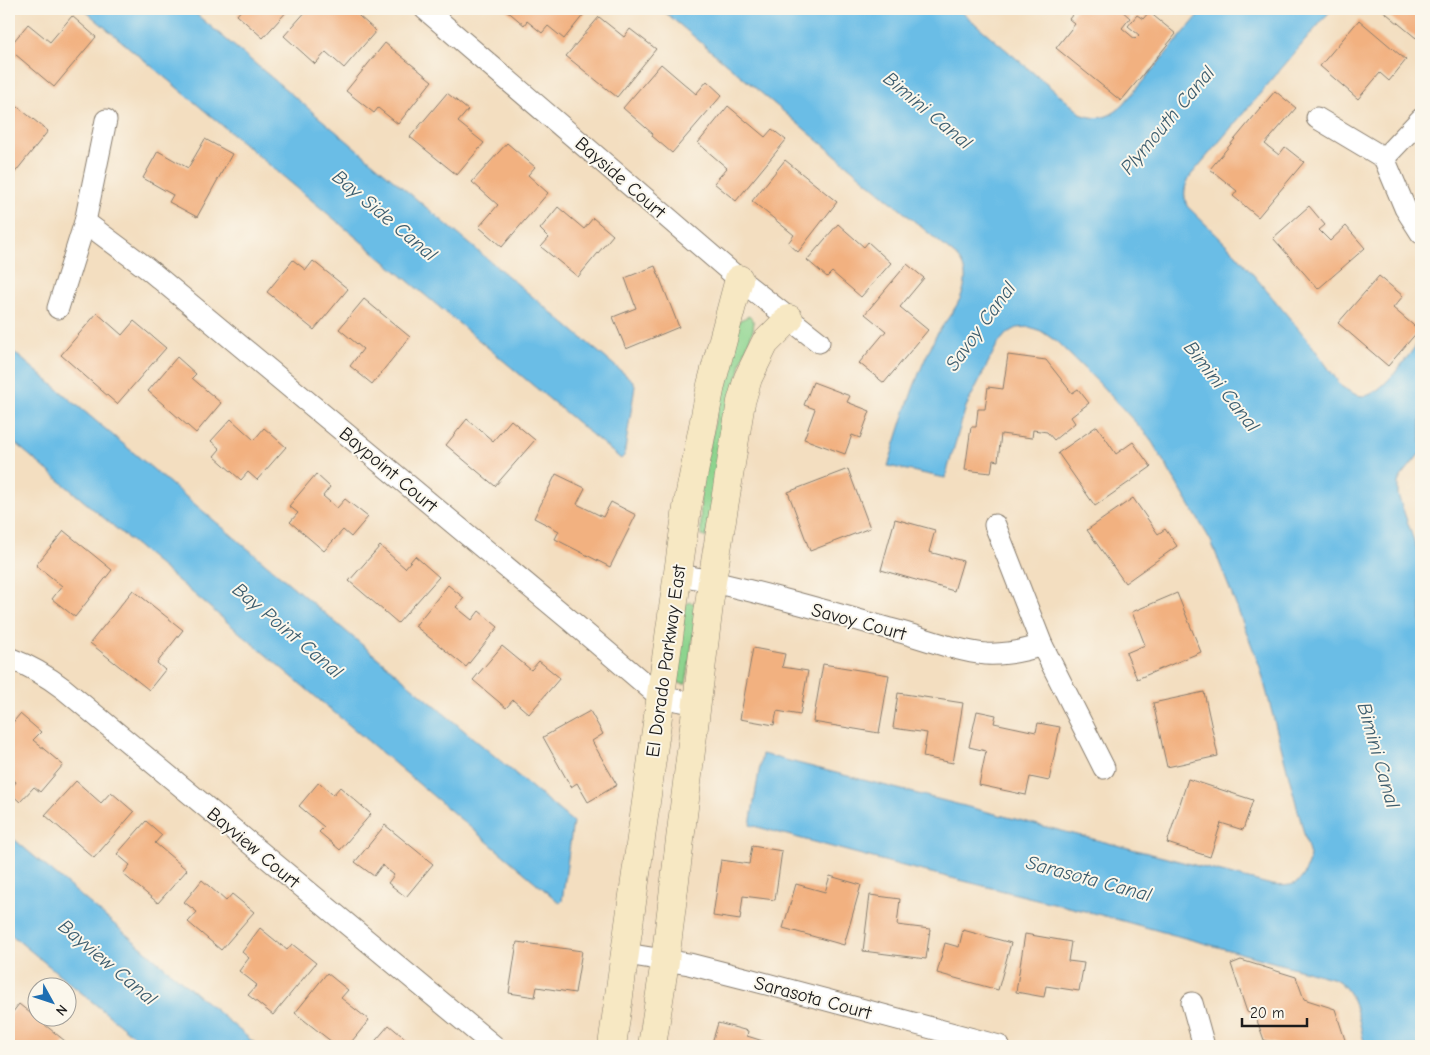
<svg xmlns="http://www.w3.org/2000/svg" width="1430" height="1055" font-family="'Comic Neue',sans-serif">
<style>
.green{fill:#8dd48e;stroke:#547855}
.water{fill:#6bbde6;stroke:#446c81}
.building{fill:#f2b180}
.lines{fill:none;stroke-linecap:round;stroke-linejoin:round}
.street-casing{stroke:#887d6e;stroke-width:23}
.secondary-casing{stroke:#887d6e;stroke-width:29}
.street{stroke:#fff;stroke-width:21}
.secondary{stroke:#f7e8c3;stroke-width:28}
.labels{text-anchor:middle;stroke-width:4;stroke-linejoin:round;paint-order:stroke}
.street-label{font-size:19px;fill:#1c1c1c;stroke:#fbf7ec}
.water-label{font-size:20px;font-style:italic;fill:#3c5c6d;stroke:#fbf7ec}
</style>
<rect width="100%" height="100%" fill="#fbf7ec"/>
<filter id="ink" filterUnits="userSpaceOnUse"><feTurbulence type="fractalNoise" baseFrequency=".02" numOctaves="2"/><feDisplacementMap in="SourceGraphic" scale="10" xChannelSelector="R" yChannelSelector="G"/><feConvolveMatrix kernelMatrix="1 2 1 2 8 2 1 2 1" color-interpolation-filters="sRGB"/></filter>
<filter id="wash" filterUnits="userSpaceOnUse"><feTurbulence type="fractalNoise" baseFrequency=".0096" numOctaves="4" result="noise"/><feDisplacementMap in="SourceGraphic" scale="20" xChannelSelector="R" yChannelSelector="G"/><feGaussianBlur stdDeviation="1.12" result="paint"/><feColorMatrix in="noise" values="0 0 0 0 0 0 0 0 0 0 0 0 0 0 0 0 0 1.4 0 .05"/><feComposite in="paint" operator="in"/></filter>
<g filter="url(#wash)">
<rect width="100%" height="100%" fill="#f3dec0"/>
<g class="green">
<polygon points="749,316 754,322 753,330 741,363 706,538 703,536 701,533 700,486 738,321"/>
<polygon points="690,602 698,605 686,684 682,684 676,681 685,605"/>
</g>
<g class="water">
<polygon points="83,9 190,9 633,381 635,386 624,456 621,459"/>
<path d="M661 9H958L1083 115C1098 120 1108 118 1120 108L1204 9H1332L1191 175C1184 186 1183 194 1187 206L1236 254 1308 340 1342 387C1349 391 1356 396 1364 396 1382 395 1410 353 1421 339V452L1401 477 1398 483V495L1421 561V1046H1365C1359 1024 1357 992 1335 979L1101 915 903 866 750 825 762 754 1272 885C1299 888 1304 881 1310 856L1260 667 1211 541 1149 437 1099 383 1057 342 1041 331 1029 327 1017 328 1006 334 997 345 966 407 945 478 888 466C901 424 913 383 932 344 940 325 957 311 963 291 967 277 966 267 956 256Z"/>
<polygon points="9,348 573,822 562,901 560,903 9,438"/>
<polygon points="9,835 258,1046 146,1046 9,933"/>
</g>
<g id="blocks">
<g class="building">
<polygon points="242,9 289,9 263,38 237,15"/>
<polygon points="308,9 351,9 376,31 344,68 326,52 315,64 284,36"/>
<polygon points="505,9 588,9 564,39 548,26 542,33 527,21 524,25"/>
<polygon points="1077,9 1120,9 1130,18 1122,28 1135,39 1139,35 1128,26 1137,15 1143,19 1149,12 1176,34 1121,101 1056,48 1075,24 1069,19"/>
<polygon points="1381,9 1421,9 1421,31 1416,38"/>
<polygon points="72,16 96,37 54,87 9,49 9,47 28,24 50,42"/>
<polygon points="599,17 624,37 630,29 656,49 617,97 566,56"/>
<polygon points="1359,20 1406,60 1389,81 1380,73 1358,99 1320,66"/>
<polygon points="385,43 432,81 398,124 378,108 374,113 346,91"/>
<polygon points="661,64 696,94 707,81 722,95 672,153 652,136 653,134 623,108"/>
<polygon points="1275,91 1296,108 1265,144 1279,155 1285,147 1304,162 1258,217 1233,196 1237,191 1210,169"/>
<polygon points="447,93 468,110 458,122 484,143 457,175 410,137"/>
<polygon points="9,100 48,131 9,180"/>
<polygon points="728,106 765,137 772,129 786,140 736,201 714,183 727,168 698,143"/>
<polygon points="205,139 232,154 197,217 169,202 173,195 143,178 158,151 188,168"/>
<polygon points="507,143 535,167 528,175 548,193 502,247 479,227 498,205 472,182"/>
<polygon points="785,160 837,202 798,252 788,243 794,235 752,201"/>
<polygon points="1309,206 1325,225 1319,230 1330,241 1346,226 1365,248 1318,289 1273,238"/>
<polygon points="558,207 584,229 593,218 613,235 578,277 541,247 549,238 540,229"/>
<polygon points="838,224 864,247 868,242 891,263 861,297 832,272 827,277 807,260"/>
<polygon points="293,260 306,270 313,261 348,289 314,330 267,292"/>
<polygon points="907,264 924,278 900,307 928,330 884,383 859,363 886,331 865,314"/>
<polygon points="655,266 679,327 626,349 613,317 636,308 625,278"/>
<polygon points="1379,276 1403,296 1393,308 1419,330 1388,366 1338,323"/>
<polygon points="364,299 410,337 372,384 350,366 363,349 339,329"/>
<polygon points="97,313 122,335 134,321 166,348 117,404 61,355"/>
<polygon points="1008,355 1046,360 1072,393 1078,389 1089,403 1071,417 1075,423 1054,440 1047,432 1033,430 1032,438 1001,434 998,461 993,460 991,473 965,470 971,427 976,427 978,409 985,409 988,387 1003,389"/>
<polygon points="177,357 196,374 192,378 221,403 196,433 148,391"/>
<polygon points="813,382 850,396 847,402 870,411 860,438 852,435 845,454 804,439 815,409 804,405"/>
<polygon points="231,419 254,440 264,428 286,447 257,480 248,472 241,480 214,456 220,449 211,441"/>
<polygon points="467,419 493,441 511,420 535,440 495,486 446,445"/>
<polygon points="1097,426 1116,454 1133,442 1151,467 1095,506 1058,453"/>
<polygon points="848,469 870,528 810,551 788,492"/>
<polygon points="316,474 330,487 323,496 337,508 345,499 368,517 351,537 343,530 324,551 290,522 298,513 289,506"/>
<polygon points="556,474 585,488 577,504 603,517 611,502 636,515 610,567 555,539 559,531 534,518"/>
<polygon points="1133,498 1158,534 1165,529 1177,546 1125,583 1087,530"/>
<polygon points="895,519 935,530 929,552 963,561 954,591 881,570"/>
<polygon points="64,531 112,570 75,617 52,599 62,586 36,565"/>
<polygon points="380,546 405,568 415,556 439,577 398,623 349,581"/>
<polygon points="448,585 464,598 456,607 472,620 479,611 498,627 466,667 415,626"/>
<polygon points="133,590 183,630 157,663 165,670 149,690 90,643"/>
<polygon points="1177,593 1201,652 1137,679 1126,653 1145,645 1132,612"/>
<polygon points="502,646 531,670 539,661 560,678 529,714 513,700 506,708 473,680"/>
<polygon points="753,648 785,654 782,667 808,671 800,715 777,711 774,725 740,719"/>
<polygon points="823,664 889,675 879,733 813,722"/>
<polygon points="1204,692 1218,756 1167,767 1153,703"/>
<polygon points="898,693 963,703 953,763 923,757 927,733 893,728"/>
<polygon points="590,711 603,734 592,741 617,785 588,802 577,783 571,787 543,737"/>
<polygon points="977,711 996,715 994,723 1036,732 1038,723 1060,727 1049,781 1030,777 1026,795 979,785 986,751 969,747"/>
<polygon points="20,714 41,732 33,740 63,765 40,792 34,787 20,802 9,792 16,782 9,776 9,727"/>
<polygon points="1188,779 1253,800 1243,830 1221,823 1210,857 1167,843"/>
<polygon points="76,781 101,803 111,792 134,812 94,858 45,815"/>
<polygon points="319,782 333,795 340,787 371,814 340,850 319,832 324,827 299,806"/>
<polygon points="146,821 162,835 155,843 187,870 158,903 123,874 130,865 117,854"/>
<polygon points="385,825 433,864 406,897 388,883 394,875 382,865 374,876 355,862"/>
<polygon points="752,846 782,851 775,900 743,896 740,920 713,916 721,860 749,864"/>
<polygon points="830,876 861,885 844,945 783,928 796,884 825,892"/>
<polygon points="202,880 226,901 232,894 254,912 221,950 188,922 197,912 184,902"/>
<polygon points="870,895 900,899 897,925 930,929 926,959 863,951"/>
<polygon points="260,928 287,950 292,944 316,963 273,1015 248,995 257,985 239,971 249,958 242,952"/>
<polygon points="963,930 1011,943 998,990 937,973 945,943 959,947"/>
<polygon points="1025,934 1071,942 1068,961 1084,963 1079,991 1046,986 1044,997 1016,992"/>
<polygon points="517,942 582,951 575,993 537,987 535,997 509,993"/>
<polygon points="1241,960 1296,977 1304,999 1335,1009 1347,1046 1283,1046 1264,1040 1255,1015 1247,1012 1231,964"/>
<polygon points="327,973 348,990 341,998 369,1020 348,1046 337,1046 295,1013"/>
<polygon points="19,1004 65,1041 61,1046 9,1046 9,1017"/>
<polygon points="718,1023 748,1031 747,1036 779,1046 711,1046"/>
<polygon points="389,1025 414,1046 371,1046"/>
</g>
</g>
</g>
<g filter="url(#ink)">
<use href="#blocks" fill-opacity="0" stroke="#887d6e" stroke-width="1"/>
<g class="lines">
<g class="street-casing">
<g id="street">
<polyline points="425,9 739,279 819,342"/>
<polyline points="1317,118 1384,158 1405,208 1421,233"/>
<polyline points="1384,158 1421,119"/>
<polyline points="85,222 148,269 571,621 660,697 697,704"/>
<polyline points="58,308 85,222 106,120"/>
<polyline points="995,525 1042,645 1104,768"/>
<path d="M677 574C749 589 820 609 890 629 922 637 954 651 986 654 1005 655 1024 651 1042 645"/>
<path d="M9 658C30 666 46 675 64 689L494 1046"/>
<polyline points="626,954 689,964 748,979 999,1046"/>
<polyline points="1192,1003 1204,1046"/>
</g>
</g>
<g class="secondary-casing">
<g id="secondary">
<polyline points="612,1046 687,508 711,385 739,279"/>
<polyline points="652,1046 665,961 712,581 741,402 748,378 765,343 789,319"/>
</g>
</g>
<use href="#street" class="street"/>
<use href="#secondary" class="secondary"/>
</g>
</g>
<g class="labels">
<g class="street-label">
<text transform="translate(621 177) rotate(41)" y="7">Bayside Court</text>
<text transform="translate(389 469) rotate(40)" y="7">Baypoint Court</text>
<text transform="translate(859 621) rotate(15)" y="7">Savoy Court</text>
<text transform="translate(665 661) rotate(-82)" y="7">El Dorado Parkway East</text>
<text transform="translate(254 847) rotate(40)" y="7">Bayview Court</text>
<text transform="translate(813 997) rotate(15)" y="7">Sarasota Court</text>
</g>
<g class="water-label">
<text transform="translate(928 110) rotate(40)" y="7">Bimini Canal</text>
<text transform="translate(1167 120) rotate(-50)" y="7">Plymouth Canal</text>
<text transform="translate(385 215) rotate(40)" y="7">Bay Side Canal</text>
<text transform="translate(980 326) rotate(-54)" y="7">Savoy Canal</text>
<text transform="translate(1222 386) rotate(52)" y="7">Bimini Canal</text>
<text transform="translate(288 630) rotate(40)" y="7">Bay Point Canal</text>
<text transform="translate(1379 755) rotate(74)" y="7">Bimini Canal</text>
<text transform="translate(1089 878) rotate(15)" y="7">Sarasota Canal</text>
<text transform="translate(108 962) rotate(40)" y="7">Bayview Canal</text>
</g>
</g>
<rect width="1430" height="1055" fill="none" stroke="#fbf7ec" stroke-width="30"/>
<g transform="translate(52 1002) rotate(130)"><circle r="24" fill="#fbf7ec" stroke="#a29f99"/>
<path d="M0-4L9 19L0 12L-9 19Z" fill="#1f6fb2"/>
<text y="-8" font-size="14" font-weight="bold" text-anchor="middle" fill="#1c1c1c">N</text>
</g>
<path d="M1242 1018v8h65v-8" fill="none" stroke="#1c1c1c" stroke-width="2.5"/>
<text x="1250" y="1018" font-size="15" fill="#1c1c1c" stroke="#fbf7ec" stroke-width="4" paint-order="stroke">20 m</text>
</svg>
